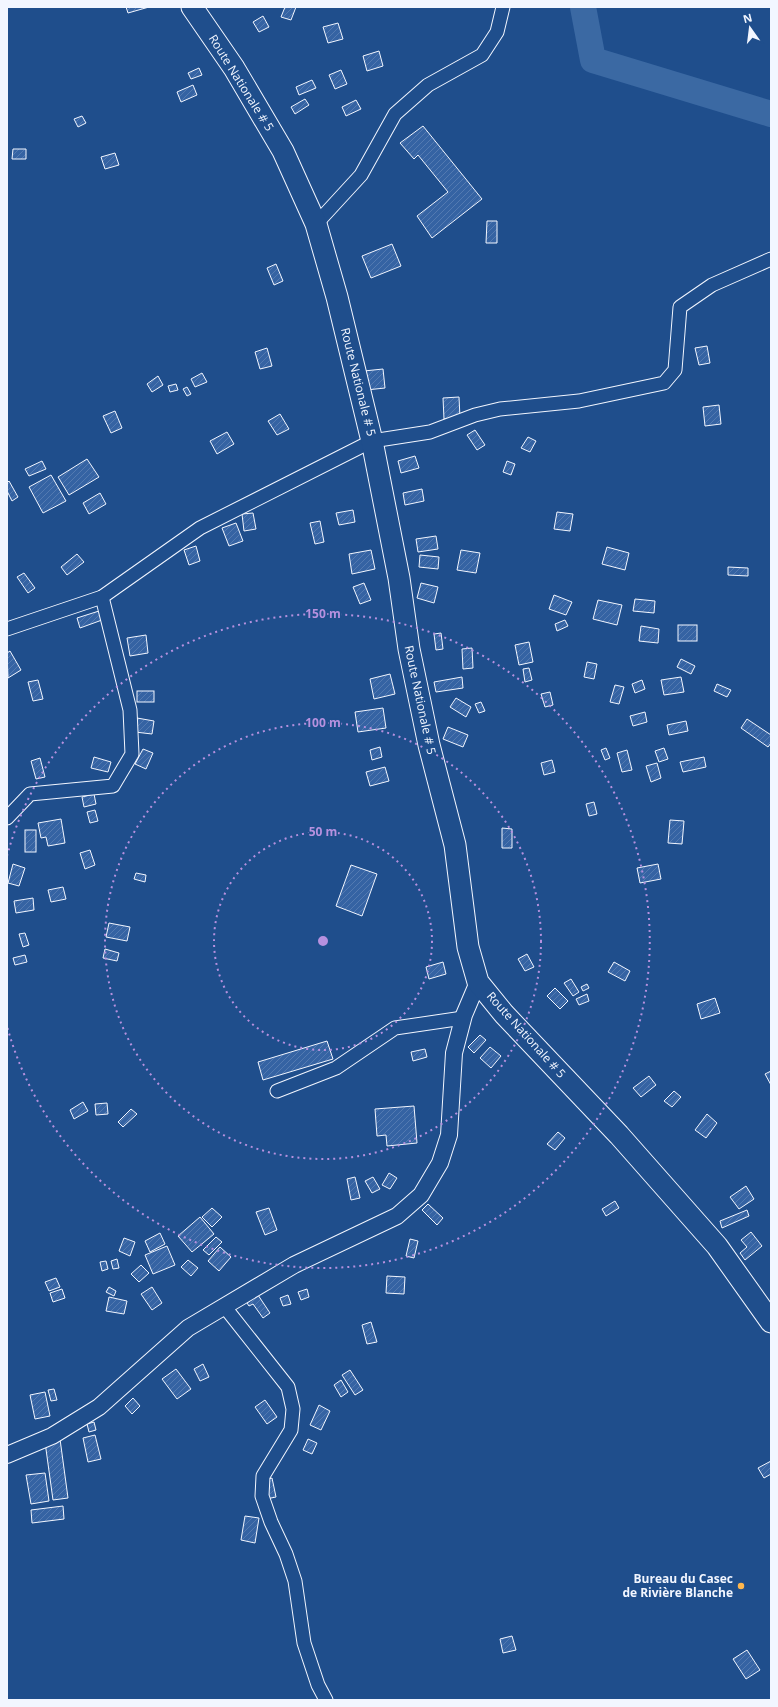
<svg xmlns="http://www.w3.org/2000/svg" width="778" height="1707" font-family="'Open Sans',sans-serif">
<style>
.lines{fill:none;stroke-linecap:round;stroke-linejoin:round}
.river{stroke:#3b69a3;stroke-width:26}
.building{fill:url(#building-hatch);stroke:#f2f6ff}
.minor-casing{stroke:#f2f6ff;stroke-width:15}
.tertiary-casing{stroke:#f2f6ff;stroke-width:18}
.primary-casing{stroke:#f2f6ff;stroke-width:23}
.minor{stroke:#1f4e8c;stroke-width:13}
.tertiary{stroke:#1f4e8c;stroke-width:16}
.primary{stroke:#1f4e8c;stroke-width:21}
.ring{fill:none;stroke:#b691df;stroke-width:2;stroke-dasharray:2 4}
.poi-dot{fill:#ffb74d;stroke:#1f4e8c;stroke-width:1.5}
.labels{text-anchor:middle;stroke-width:3;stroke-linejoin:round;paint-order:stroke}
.street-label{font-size:12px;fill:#f2f6ff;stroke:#1f4e8c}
.poi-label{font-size:12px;font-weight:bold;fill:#f2f6ff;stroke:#1f4e8c;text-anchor:end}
.centre{fill:#b691df;stroke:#1f4e8c;stroke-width:2}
.ring-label{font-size:12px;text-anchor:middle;font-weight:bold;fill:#b691df;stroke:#1f4e8c;stroke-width:3;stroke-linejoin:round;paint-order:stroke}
</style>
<defs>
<pattern id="building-hatch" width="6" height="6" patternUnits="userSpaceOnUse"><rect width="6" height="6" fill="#3563a3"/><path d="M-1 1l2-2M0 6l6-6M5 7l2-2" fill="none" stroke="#537ab1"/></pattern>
</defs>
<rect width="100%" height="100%" fill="#1f4e8c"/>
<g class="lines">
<polyline class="river" points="583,7 593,60 771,114"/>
</g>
<g class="building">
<polygon points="126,7 149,7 128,13"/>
<polygon points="285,7 296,7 291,20 281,17"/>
<polygon points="263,16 269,27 259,32 253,22"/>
<polygon points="338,23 343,39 328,43 323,27"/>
<polygon points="379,51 383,66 367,71 363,56"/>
<polygon points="199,68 202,75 191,79 188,73"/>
<polygon points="341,70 347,84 335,89 329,75"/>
<polygon points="312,80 316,88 299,95 296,87"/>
<polygon points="193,85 197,95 181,102 177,92"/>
<polygon points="305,99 309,105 295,114 291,107"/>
<polygon points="356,100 361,109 346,116 342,107"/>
<polygon points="82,116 86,123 78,127 74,119"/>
<polygon points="423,126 482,199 432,238 417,216 448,192 418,155 414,159 400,143"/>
<polygon points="13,149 26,149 26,159 12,159"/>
<polygon points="115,153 119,165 105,169 101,157"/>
<polygon points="487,221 497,221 497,243 486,243"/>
<polygon points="392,244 401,266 371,278 362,256"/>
<polygon points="276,264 283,281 274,285 267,268"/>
<polygon points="707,346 710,363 699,365 695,348"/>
<polygon points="267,348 272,366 260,369 255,352"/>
<polygon points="383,369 385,388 366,390 364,371"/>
<polygon points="202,373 207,382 195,387 191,379"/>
<polygon points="158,376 163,385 152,392 147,384"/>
<polygon points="176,384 178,390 170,392 168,386"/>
<polygon points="187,387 191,394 187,396 183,389"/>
<polygon points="459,397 460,418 444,419 443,398"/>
<polygon points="719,405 721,424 705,426 703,407"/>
<polygon points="115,411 122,428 111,433 103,416"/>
<polygon points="280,414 289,429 277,435 268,421"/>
<polygon points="475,430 485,445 477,450 467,435"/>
<polygon points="227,432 234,444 217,454 210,441"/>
<polygon points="528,437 536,441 530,452 521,448"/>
<polygon points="415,456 419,468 401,473 398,461"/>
<polygon points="87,459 99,477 69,495 58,477"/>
<polygon points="42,461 46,469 29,476 25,469"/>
<polygon points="507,461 515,464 511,475 503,472"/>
<polygon points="51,475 66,501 43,513 29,487"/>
<polygon points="9,481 18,497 12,501 7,491 7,483"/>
<polygon points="422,489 424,501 405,505 403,493"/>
<polygon points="100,493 106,504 89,514 83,503"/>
<polygon points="353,510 355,522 339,525 336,513"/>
<polygon points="557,512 573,514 570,531 554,529"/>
<polygon points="253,513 256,529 244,531 242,514"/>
<polygon points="320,521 324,542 315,544 310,523"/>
<polygon points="236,523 243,541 229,546 222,528"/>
<polygon points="436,536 438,549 418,552 416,539"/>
<polygon points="196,546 200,561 189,565 184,550"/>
<polygon points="607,547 629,553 625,570 602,564"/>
<polygon points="371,550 375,569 352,574 349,554"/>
<polygon points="461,550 480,553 476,573 457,570"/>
<polygon points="77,554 84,562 67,575 61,567"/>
<polygon points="420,555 439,557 438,569 419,567"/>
<polygon points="728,567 748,568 748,576 728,575"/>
<polygon points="24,573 35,588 28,593 17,577"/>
<polygon points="364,583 371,600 360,604 353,587"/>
<polygon points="421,583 438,587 434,603 417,598"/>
<polygon points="554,595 572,602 566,615 549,609"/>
<polygon points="635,599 655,601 654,613 633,611"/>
<polygon points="598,600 622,605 617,625 593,619"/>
<polygon points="99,611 102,620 80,628 77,618"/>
<polygon points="565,620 568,626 557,631 555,624"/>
<rect x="678" y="625" width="19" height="16"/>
<polygon points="641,626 659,629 658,643 639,641"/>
<polygon points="441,633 443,649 436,650 434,634"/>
<polygon points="146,635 148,653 130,656 127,638"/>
<polygon points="529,642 533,662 519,665 515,645"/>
<polygon points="472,648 473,668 463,669 462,649"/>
<polygon points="10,651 21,670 8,678 7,653"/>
<polygon points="681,659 695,666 691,674 677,667"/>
<polygon points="587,662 597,664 594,679 584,677"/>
<polygon points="529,668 532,680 525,682 523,669"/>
<polygon points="390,674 395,694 374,699 370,679"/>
<polygon points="462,677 463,688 436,692 434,682"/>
<polygon points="681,677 684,692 664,695 661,680"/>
<polygon points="38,680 43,699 33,701 28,682"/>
<polygon points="642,680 645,689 635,693 632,684"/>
<polygon points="717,684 731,690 727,697 714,691"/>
<polygon points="615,685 624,687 619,704 610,702"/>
<rect x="137" y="691" width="17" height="11"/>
<polygon points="550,692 553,705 545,707 541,694"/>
<polygon points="456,698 471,707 466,717 450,707"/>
<polygon points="481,702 485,711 479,713 475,704"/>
<polygon points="383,708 386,728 358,732 355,712"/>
<polygon points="645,712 647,722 633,726 630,716"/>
<polygon points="137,718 154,721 152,734 135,732"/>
<polygon points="747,719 771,735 771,743 768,747 741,728"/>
<polygon points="686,721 688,731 669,735 667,725"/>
<polygon points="448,727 468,735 463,747 443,739"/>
<polygon points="380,747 382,757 372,760 370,750"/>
<polygon points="606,748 610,758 605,760 601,750"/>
<polygon points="664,748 668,759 659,762 655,751"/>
<polygon points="143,749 153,753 146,769 135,764"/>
<polygon points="627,750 632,770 622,772 617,753"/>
<polygon points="94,757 111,762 108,772 91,768"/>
<polygon points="704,757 706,767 683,772 680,762"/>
<polygon points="40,758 45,777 36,779 31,761"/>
<polygon points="552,760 555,772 544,775 541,763"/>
<polygon points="657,763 661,778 651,782 646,766"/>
<polygon points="385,767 389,781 370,786 366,772"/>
<polygon points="94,794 96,804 84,807 82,797"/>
<polygon points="594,802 597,814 589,816 586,804"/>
<polygon points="95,810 98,821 90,823 87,812"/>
<polygon points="61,819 65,843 48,846 46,837 41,838 38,823"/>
<polygon points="670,820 684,821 682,844 668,843"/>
<polygon points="502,828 512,829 512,848 502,848"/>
<rect x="25" y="830" width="11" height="22"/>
<polygon points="90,850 95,865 85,869 80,853"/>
<polygon points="13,864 25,868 19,886 8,883"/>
<polygon points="658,864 661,879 640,883 637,868"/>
<polygon points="351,865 377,874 362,916 336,906"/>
<polygon points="136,873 146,875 145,882 134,879"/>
<polygon points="63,887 66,899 51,902 48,890"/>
<polygon points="33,898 34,910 16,913 14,901"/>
<polygon points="109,923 130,927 127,941 106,937"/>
<polygon points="25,933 29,945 23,947 19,934"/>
<polygon points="105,949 119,953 117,961 103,958"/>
<polygon points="527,954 534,967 525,971 518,959"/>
<polygon points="25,955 27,962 15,965 13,958"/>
<polygon points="443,962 446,974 429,979 426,967"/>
<polygon points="614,962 630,971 625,981 608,972"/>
<polygon points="571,979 579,992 573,996 564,983"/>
<polygon points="587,984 589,988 583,991 581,987"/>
<polygon points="555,988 568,1001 560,1009 547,996"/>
<polygon points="587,994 589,1001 579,1005 576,999"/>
<polygon points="715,998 720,1013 701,1019 697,1004"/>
<polygon points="480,1035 486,1040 474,1053 468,1047"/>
<polygon points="327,1041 333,1059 263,1080 258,1062"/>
<polygon points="490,1047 501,1056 491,1068 480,1058"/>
<polygon points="425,1049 427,1057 413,1061 411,1052"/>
<polygon points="771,1071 771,1085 765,1074"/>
<polygon points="649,1076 656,1085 641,1097 633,1088"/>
<polygon points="674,1091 681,1097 672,1107 664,1101"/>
<polygon points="83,1102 88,1111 74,1119 70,1110"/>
<polygon points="107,1103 108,1114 96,1115 95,1104"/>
<polygon points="414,1106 417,1143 387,1146 386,1135 377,1136 375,1109"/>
<polygon points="131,1109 137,1114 123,1127 118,1122"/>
<polygon points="707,1114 717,1123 706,1138 695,1130"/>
<polygon points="558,1132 565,1138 555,1150 547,1144"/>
<polygon points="389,1173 397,1178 390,1189 382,1185"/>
<polygon points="355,1177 360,1198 351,1200 347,1179"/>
<polygon points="373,1177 380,1189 372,1193 365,1181"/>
<polygon points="746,1186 754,1199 739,1209 730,1197"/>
<polygon points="615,1201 619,1208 606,1216 602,1209"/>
<polygon points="428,1204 443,1218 437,1225 422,1210"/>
<polygon points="212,1208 222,1217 212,1227 202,1217"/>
<polygon points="269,1208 277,1230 265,1235 256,1212"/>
<polygon points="747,1210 749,1216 722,1228 720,1221"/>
<polygon points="200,1217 214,1234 192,1252 178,1236"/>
<polygon points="751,1232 762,1246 745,1260 740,1253 747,1247 741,1240"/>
<polygon points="160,1233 165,1244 150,1252 145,1241"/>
<polygon points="216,1237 222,1242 209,1255 203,1250"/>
<polygon points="124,1238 135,1242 130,1256 119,1251"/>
<polygon points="410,1239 418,1241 414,1258 406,1256"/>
<polygon points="167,1246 175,1265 153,1274 145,1255"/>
<polygon points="220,1247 231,1257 219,1271 208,1261"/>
<polygon points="117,1259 119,1268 113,1269 111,1261"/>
<polygon points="188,1260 198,1268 191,1276 181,1267"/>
<polygon points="106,1261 108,1269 102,1271 100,1262"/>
<polygon points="141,1265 149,1273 139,1282 131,1274"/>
<polygon points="387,1276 405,1277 404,1294 386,1293"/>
<polygon points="56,1278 60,1287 49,1291 45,1282"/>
<polygon points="109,1287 116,1291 114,1296 106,1292"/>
<polygon points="152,1287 162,1303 152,1310 141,1294"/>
<polygon points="62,1289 65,1298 53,1302 50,1293"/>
<polygon points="307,1289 309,1297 301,1300 298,1292"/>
<polygon points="258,1295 270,1313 263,1318 253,1304 249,1306 247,1303"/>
<polygon points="288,1295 291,1304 283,1306 280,1298"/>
<polygon points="109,1297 127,1301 124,1314 106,1311"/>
<polygon points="371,1322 377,1342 367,1344 362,1325"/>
<polygon points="203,1364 209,1377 200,1381 194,1369"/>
<polygon points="176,1369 191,1389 177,1399 162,1379"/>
<polygon points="350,1370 363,1390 355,1395 342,1375"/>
<polygon points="341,1380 348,1392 341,1397 334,1385"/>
<polygon points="54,1389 57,1400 51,1401 48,1390"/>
<polygon points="45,1392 50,1416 35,1419 30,1395"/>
<polygon points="133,1398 140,1406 132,1414 125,1406"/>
<polygon points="265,1400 277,1417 267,1424 255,1407"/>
<polygon points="319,1405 330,1411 321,1430 310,1425"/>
<polygon points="94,1422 96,1430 89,1432 87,1424"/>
<polygon points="95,1435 101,1459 88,1462 83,1438"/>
<polygon points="60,1439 68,1498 53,1500 45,1442"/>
<polygon points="308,1439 317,1443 312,1454 303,1450"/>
<polygon points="771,1461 771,1474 764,1478 758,1468"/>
<polygon points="45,1473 49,1501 31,1504 26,1475"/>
<polygon points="272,1478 276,1497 266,1499 262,1481"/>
<polygon points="63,1506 64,1519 32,1523 31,1510"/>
<polygon points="245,1516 259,1518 255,1543 241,1540"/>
<polygon points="512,1636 516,1650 503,1653 500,1639"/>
<polygon points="747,1650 760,1670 746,1679 733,1659"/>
</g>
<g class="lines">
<g class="minor-casing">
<g id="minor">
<polyline points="316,224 361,175 395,114 428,85 482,55 497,32 503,7"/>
<polyline points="7,629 102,597 200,528 372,441 430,432 475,415 500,409 579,401 664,383 675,370 680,307 712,285 771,259"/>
<polyline points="7,818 30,794 113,786 132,754 130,710 102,597"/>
<polyline points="277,1091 336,1068 395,1028 463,1018"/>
<polyline points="224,1306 288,1387 293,1409 291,1430 263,1476 262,1496 271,1522 286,1554 295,1581 304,1643 318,1685 326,1700"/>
</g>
</g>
<g class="tertiary-casing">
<polyline id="tertiary" points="7,1455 52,1436 99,1407 188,1328 294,1265 397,1216 421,1195 440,1163 449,1135 454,1053 464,1015 478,982"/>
</g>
<g class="primary-casing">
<polyline id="primary" points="192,7 234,68 283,151 316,224 337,297 372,441 399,578 409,649 429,745 455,845 468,947 478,982 504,1014 619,1135 717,1246 771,1322"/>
</g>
<use href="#minor" class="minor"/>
<use href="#tertiary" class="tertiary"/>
<use href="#primary" class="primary"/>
</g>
<g class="ring">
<circle cx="323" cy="941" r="109"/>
<circle cx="323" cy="941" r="218"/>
<path d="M7 856A327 327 0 1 1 7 1026"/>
</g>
<circle class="poi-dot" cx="741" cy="1586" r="4"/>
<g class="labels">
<g class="street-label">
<text transform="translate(241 83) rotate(58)" y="4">Route Nationale # 5</text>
<text transform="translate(358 382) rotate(76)" y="4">Route Nationale # 5</text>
<text transform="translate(420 700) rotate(78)" y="4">Route Nationale # 5</text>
<text transform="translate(526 1035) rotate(48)" y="4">Route Nationale # 5</text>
</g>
<g class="poi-label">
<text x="733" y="1583">Bureau du Casec<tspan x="733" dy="14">de Rivière Blanche</tspan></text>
</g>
</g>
<circle cx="323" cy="941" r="6" class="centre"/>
<g class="ring-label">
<text x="323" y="618">150 m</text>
<text x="323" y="727">100 m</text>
<text x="323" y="836">50 m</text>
</g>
<rect width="778" height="1707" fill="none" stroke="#f2f6ff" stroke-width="16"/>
<g transform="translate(750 28) rotate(346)" stroke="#1f4e8c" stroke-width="3" paint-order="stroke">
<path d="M0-3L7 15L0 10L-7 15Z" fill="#f2f6ff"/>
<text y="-6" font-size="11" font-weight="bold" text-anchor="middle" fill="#f2f6ff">N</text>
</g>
</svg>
